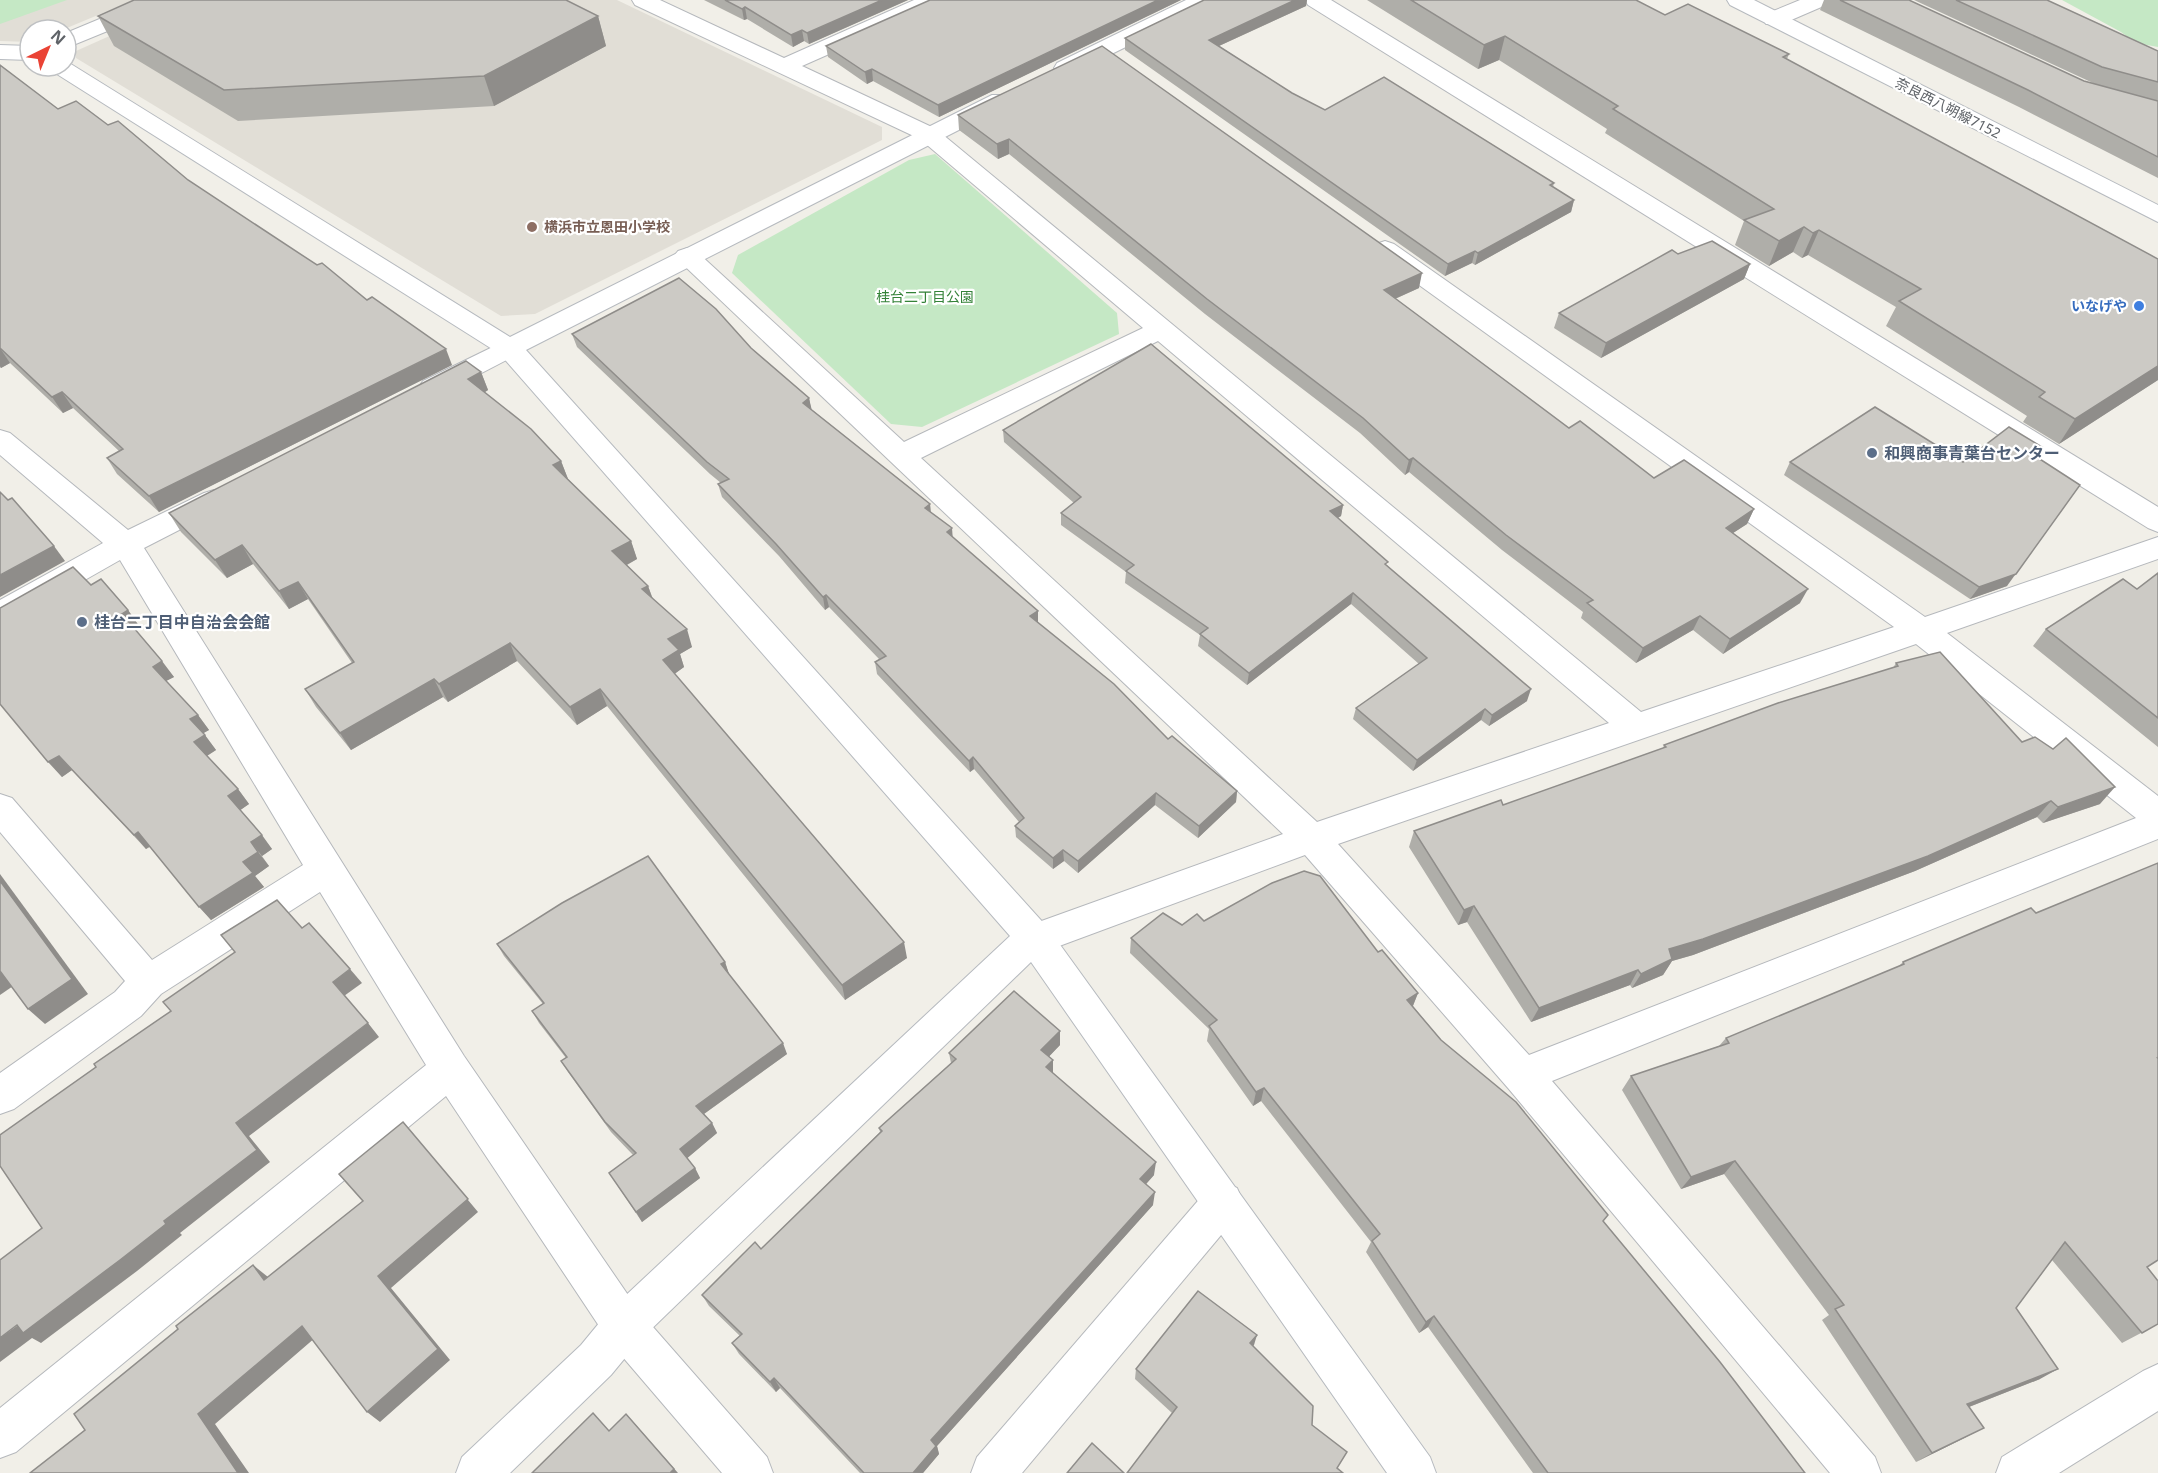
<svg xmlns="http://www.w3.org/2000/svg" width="2158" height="1473" font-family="'Noto Sans','Noto Sans JP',sans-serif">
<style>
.education{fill:#e1ded6}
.green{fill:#c5e8c5}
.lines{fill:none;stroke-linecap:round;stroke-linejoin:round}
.street-casing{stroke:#b5b8bc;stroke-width:2}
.secondary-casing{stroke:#b6babf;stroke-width:2}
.street{fill:#fff;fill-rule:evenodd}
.secondary{fill:#fff;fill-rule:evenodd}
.wall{fill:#afaea9}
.shaded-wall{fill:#8f8d8a}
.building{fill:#cccac5;stroke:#8f8d8a;stroke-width:1.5}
.education-dot{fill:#8d6e63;stroke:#fff;stroke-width:2}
.shop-dot{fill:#3f7fe0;stroke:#fff;stroke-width:2}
.service-dot{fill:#5c6f8a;stroke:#fff;stroke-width:2}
.labels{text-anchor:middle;stroke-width:4.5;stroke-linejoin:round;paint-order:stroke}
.far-street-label{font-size:14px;fill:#5f6368;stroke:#fff}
.far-education-label{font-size:14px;font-weight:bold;fill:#785e54;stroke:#fff;text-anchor:start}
.far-park-label{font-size:14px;fill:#348238;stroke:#fff}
.far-shop-label{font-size:14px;font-weight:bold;fill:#366cbe;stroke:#fff;text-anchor:end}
.service-label{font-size:16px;font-weight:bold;fill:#4e5e75;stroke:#fff;text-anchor:start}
</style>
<rect width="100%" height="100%" fill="#f1efe8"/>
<g class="education">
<polygon points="0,0 134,0 62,30 30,30 30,42 0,41"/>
<polygon points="190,0 617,0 882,127 882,140 535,314 501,316 76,58 76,51"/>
</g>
<g class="green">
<polygon points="0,0 67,0 0,24"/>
<polygon points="2062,0 2158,0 2158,47 2136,43 2121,32"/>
<polygon points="935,154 1117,313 1119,334 922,427 891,424 732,273 738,255 909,160"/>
</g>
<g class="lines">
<g class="street-casing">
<g id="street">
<polygon points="145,0 174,0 171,5 66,48 66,33"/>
<path d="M632 0H660L784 58 914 0H943L940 5 802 66 936 129 1641 712 1894 627 1376 254 1372 249 1376 244 1385 241 1394 244 1925 617 2158 537V559L1947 633 2158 796V839L1552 1081 1875 1457 1881 1473H1830L1508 1088 1305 855 1035 955 1022 950 1017 939 1022 928 1283 834 674 256 678 251 687 248 696 251 904 442 1143 328 920 139 635 5ZM1158 341 1609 723 1317 822 921 458ZM1916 644 2136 818 1529 1055 1338 844Z"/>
<polygon points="1305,0 1331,0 2158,507 2158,532 2148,528 1308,5"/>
<polygon points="1800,0 1829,0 1826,5 1782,24 1766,24 1763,19 1766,14"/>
<polygon points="509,339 518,342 522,348 518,354 443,393 433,396 423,393 419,387 423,381"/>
<polygon points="0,430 10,433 128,530 204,493 214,490 224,493 229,500 224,507 144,548 464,1056 639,1311 767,1457 773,1473 722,1473 609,1341 446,1096 16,1452 0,1458 0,1408 426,1065 320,892 161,994 141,1016 14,1109 0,1114 0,1073 115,992 125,981 0,832 0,794 12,798 152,960 303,865 120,560 11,622 0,626 0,600 103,543 0,455"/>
<polygon points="1223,1182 1237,1188 1243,1202 1237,1216 1022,1473 971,1473 977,1457 1209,1188"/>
<polygon points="2158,1364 2158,1411 2059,1473 1996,1473 2002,1457 2143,1371"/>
</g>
</g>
<g class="secondary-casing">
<g id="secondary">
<polygon points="1186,0 1214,0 1211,5 1073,73 1057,73 1054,68 1057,63"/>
<polygon points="1727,0 1754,0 2158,205 2158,222 1730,5"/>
<polygon points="0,45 30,46 30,60 0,59"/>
<polygon points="66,61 510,337 992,95 1008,95 1011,100 1008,105 526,350 1048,928 1430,1457 1436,1473 1387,1473 1031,962 639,1341 611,1375 510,1473 456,1473 462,1457 581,1345 609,1311 1010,936 500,354 52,71 49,66 66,66"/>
</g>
</g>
<use href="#street" class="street"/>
<use href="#secondary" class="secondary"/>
</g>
<g class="wall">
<polygon points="704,0 908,0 809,44 804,41 793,47 747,19 744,20"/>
<polygon points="930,0 1181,0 939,117 873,81 867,84 828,57 826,46"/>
<polygon points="1204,0 1307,0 1306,6 1219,46 1292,93 1325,110 1554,183 1553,187 1574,200 1571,212 1475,265 1472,263 1445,276 1125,50 1125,38"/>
<polygon points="1367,0 1636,0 1665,15 1789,54 1787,59 2158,259 2158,380 2059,444 2023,422 2027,416 1886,326 1896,307 1808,255 1802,258 1793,252 1769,266 1735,245 1744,221 1605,133 1607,129 1499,60 1478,69"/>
<polygon points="1824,0 1909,0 2084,81 2093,83 1914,0 2047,0 2158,51 2158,178 2019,107 1820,10"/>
<polygon points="98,16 598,16 606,46 494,106 238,121 114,46"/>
<polygon points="0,65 58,109 108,125 188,180 367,300 452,365 159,512 117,474 107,458 119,451 73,408 63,413 10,363 1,368 0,367"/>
<polygon points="958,115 1419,288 1395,299 1569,428 1654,478 1754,509 1747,524 1733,533 1800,603 1723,654 1693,630 1636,663 1581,618 1583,612 1502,550 1409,472 1405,475 1360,433 1205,314 1009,154 998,159 959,130"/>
<polygon points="1750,264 1744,279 1601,358 1554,328 1559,313"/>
<polygon points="572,334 751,348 809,398 811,409 930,504 931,513 952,537 1038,611 1038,623 1168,739 1237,791 1236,802 1198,838 1155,805 1078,873 1064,861 1053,869 1016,837 1015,826 1019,822 974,769 970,772 877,674 875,662 879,659 829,607 825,610 779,556 722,497 718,484 721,483 710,474 577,347"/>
<polygon points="481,372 488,390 484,393 561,461 568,479 631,541 637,559 627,565 648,586 653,599 692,647 680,654 684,667 674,674 907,958 845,1000 607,706 577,725 517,661 448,702 443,697 351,750 316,707 305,689 352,663 308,599 289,609 253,564 227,578 181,532 169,513"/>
<polygon points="1003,430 1343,505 1341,516 1338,518 1527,701 1489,726 1481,720 1413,771 1353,719 1356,708 1419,664 1351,604 1247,685 1198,646 1200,635 1125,583 1126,572 1061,525 1061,513 1074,503 1004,442"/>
<polygon points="2036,456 2007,586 1970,599 1784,475 1790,462 1963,462"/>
<polygon points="2158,573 2158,747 2033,646 2046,629 2137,589"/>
<polygon points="91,585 128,610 139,626 134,629 174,677 166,681 198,715 209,730 203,733 216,750 207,756 238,789 249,804 240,810 272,849 262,856 269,866 255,876 264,887 211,920 150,847 146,849 72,770 62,777 1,705"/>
<polygon points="1896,663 2022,742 2100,804 2043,823 2037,817 1915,871 1693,955 1672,961 1663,975 1632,988 1630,985 1531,1022 1467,922 1458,925 1409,847 1414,831 1503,805 1663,748 1664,745 1893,668"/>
<polygon points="1204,921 1378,952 1418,993 1413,1006 1441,1040 1608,1215 1603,1221 1805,1473 1533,1473 1428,1327 1419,1333 1366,1252 1371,1242 1261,1101 1253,1106 1207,1041 1209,1029 1130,953 1131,938 1182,925"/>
<polygon points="497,944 725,962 729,974 787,1054 704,1114 712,1123 717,1133 687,1158 695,1168 700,1178 642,1222 609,1173 633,1155 611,1132 568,1072 561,1061 566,1058 539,1023 532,1011 543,1004 504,956"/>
<polygon points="1903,962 2147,1267 2158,1324 2122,1343 2052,1260 2016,1308 2040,1379 1969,1407 1966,1437 1916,1462 1822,1320 1829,1315 1724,1174 1681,1189 1622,1090 1631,1076 1719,1046 1726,1038 1899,966"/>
<polygon points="1060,1031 1060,1045 1049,1056 1053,1060 1053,1073 1154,1175 1146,1184 1153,1205 937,1446 939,1454 923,1473 860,1473 780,1388 776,1392 739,1354 732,1343 740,1336 709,1306 702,1295 761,1249 880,1132 879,1128 951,1063 949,1053"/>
<polygon points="1254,1345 1172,1413 1135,1379 1136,1369"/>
</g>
<g class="shaded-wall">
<polygon points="882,0 908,0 809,44 807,33"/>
<polygon points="1158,0 1181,0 939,117 938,105"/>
<polygon points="1295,0 1307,0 1306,6 1208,51 1209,40"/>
<polygon points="745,7 747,19 744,20 742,9"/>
<polygon points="598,16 606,46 494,106 484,76"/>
<polygon points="802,30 804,41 793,47 791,35"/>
<polygon points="1505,36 1499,60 1478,69 1484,45"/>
<polygon points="872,69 873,81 867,84 865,72"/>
<polygon points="1009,139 1009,154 998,159 997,144"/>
<polygon points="1574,200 1571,212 1475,265 1478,253"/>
<polygon points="1804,227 1793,252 1769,266 1779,241"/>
<polygon points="1819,230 1808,255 1802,258 1813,233"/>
<polygon points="1475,251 1472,263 1445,276 1448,264"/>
<polygon points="1750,264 1744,279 1601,358 1606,343"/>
<polygon points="1422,273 1419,288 1381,305 1384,290"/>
<polygon points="0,348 10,363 1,368 0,366"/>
<polygon points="446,349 452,365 159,512 149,496"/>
<polygon points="2158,366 2158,380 2059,444 2075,419"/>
<polygon points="481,372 488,390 475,398 468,379"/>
<polygon points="62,392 73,408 63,413 52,397"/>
<polygon points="809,398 812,411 803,403"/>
<polygon points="2042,447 2034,460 2032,454"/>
<polygon points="1413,458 1409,472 1405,475 1409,460"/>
<polygon points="561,461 568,479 553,465"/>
<polygon points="2080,485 2007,586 1970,599 1979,587"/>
<polygon points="930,504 931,517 925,508"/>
<polygon points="1343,505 1341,516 1328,523 1330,511"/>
<polygon points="1754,509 1747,524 1719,542 1726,528"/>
<polygon points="952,528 953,541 947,532"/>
<polygon points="631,541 637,559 619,569 612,551"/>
<polygon points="242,545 253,564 227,578 215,560"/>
<polygon points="54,546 65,561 0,597 0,575"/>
<polygon points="298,582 308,599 289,609 279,591"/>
<polygon points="648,586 654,603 642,589"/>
<polygon points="1808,589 1800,603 1723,654 1730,639"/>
<polygon points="1353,593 1351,604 1247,685 1249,673"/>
<polygon points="826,595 829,607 825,610 823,597"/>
<polygon points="128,610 139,626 133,629 122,614"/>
<polygon points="1038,611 1038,623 1030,616"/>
<polygon points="1700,616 1693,630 1636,663 1643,648"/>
<polygon points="687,629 692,647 680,654 684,667 669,678 663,660 668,639"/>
<polygon points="510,643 517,661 448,702 439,684"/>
<polygon points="162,661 174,677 164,682 153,667"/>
<polygon points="434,679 443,697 351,750 340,733"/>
<polygon points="600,689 607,706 577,725 570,707"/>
<polygon points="1531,689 1527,701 1489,726 1492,715"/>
<polygon points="1485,709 1481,720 1413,771 1417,760"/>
<polygon points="198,715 209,730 202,734 190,719"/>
<polygon points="205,735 216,750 205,757 194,742"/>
<polygon points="59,756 72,770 62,777 48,762"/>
<polygon points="973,757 974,769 970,772 969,761"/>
<polygon points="2115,787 2100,804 2043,823 2058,807"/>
<polygon points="238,789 249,804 239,811 228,796"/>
<polygon points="1237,791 1236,802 1198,838 1199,826"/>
<polygon points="1156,793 1155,805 1078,873 1078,861"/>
<polygon points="2051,801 2037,817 1915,871 1693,955 1672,961 1663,975 1632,988 1641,974 1669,949"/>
<polygon points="138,832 150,846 146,849 134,835"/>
<polygon points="262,835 272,849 262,856 251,842"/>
<polygon points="1063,850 1064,861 1053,869 1053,858"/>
<polygon points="258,852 269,866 255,876 264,887 211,920 199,907 243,862"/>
<polygon points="0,874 88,994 45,1024 28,1009 0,881"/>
<polygon points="1474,906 1467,922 1458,925 1464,910"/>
<polygon points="904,942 907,958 845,1000 842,985"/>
<polygon points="725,962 729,974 721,964"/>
<polygon points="350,969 362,983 344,996 333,982"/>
<polygon points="0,970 16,984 0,995"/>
<polygon points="1638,970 1630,985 1531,1022 1539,1008"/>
<polygon points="1418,993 1412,1008 1407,1000"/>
<polygon points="368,1023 379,1037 249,1136 270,1162 180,1233 182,1235 137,1271 41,1343 32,1338 0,1362 0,1338 164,1221 236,1123"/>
<polygon points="1060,1031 1060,1045 1042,1064 1041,1050"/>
<polygon points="783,1043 787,1054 701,1116 696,1106"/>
<polygon points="1053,1060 1053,1074 1046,1067"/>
<polygon points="1264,1088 1261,1101 1253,1106 1256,1092"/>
<polygon points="403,1122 478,1212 391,1288 450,1360 380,1422 367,1412 378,1276"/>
<polygon points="712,1123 717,1133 685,1160 680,1149"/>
<polygon points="1735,1161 1724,1174 1681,1189 1691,1177"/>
<polygon points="1156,1162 1154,1175 1139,1192 1140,1179"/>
<polygon points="695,1168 700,1178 642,1222 636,1212"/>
<polygon points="1155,1192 1153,1205 937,1446 939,1454 923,1473 913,1473 931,1440"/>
<polygon points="253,1265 268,1277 279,1292 264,1280"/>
<polygon points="1434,1316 1428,1327 1419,1333 1426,1322"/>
<polygon points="302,1326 316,1337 215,1424 249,1473 238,1473 198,1414"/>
<polygon points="1257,1335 1254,1345 1247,1353 1250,1343"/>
<polygon points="2058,1369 2040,1379 1951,1414 1967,1404"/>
<polygon points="774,1378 780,1388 776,1392 770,1382"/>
<polygon points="626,1414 678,1473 672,1473"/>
<polygon points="1984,1428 1916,1462 1932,1453"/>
</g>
<g class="building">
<polygon points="134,0 566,0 598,16 484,76 224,90 98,16"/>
<polygon points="725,0 882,0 807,33 802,30 791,35 745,7 742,9"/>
<polygon points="930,0 1158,0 938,105 872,69 865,72 826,46"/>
<polygon points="1204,0 1295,0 1209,40 1292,93 1325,110 1384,77 1554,183 1550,185 1574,200 1478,253 1475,251 1448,264 1125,38"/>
<polygon points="1411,0 1636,0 1665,15 1688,4 1789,54 1783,57 2158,259 2158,366 2075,419 2039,397 2045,392 1899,301 1921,289 1819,230 1813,233 1804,227 1779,241 1744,220 1774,209 1613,109 1618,106 1505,36 1484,45"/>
<polygon points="1840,0 1909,0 2084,81 2158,101 2158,157 2028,90"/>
<polygon points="1956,0 2047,0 2158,51 2158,82 2102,67"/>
<polygon points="1102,46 1422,273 1384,290 1569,428 1580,421 1654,478 1684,460 1754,509 1726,528 1808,589 1730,639 1700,616 1643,648 1587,603 1593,600 1506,535 1413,458 1409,460 1363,418 1207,299 1009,139 997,144 958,115"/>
<polygon points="0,65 58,109 76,101 108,125 118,121 188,180 317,265 322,263 367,300 372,297 446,349 149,496 107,458 123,449 62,392 52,397 0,348"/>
<polygon points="1712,241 1750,264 1606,343 1559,313 1672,250 1678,254"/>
<polygon points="679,278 716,309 751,348 809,398 803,403 930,504 925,508 952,528 947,532 1038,611 1030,616 1114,684 1168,739 1172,736 1237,791 1199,826 1156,793 1078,861 1063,850 1053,858 1015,826 1024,818 973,757 969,761 875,662 886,656 826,595 823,597 776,544 718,484 729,479 707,462 572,334"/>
<polygon points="1151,344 1343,505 1330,511 1388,562 1385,564 1531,689 1492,715 1485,709 1417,760 1356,708 1427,658 1353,593 1249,673 1200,634 1208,628 1126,571 1134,565 1061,513 1081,497 1003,430"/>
<polygon points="466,361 481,372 468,379 531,429 561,461 553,465 631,541 612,551 648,586 642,589 687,629 668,639 679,650 663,660 904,942 842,985 600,689 570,707 510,643 439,684 434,679 340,733 305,689 354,662 298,582 279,591 242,545 215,560 169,513"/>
<polygon points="1875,407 1963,462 2009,427 2042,447 2032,454 2080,485 2016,574 1979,587 1790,462"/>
<polygon points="0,492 8,500 12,498 54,546 0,575"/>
<polygon points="73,567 91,585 101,579 128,610 122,614 162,661 153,667 198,715 190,719 205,735 194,742 238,789 228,796 262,835 251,842 258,852 243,862 253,873 199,907 138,832 134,835 59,756 48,762 0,704 0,608"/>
<polygon points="2158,573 2158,718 2046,629 2123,579 2137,589"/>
<polygon points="1940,652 2022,742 2035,737 2053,749 2066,738 2115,787 2058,807 2051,801 1928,856 1703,939 1669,949 1672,959 1641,974 1638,970 1539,1008 1474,906 1464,910 1414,831 1501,800 1503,805 1666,747 1664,745 1778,703 1898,666 1896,663"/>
<polygon points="648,856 725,962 721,964 783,1043 696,1106 712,1123 680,1149 695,1168 636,1212 609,1173 636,1153 605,1122 561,1061 567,1057 532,1011 544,1003 497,944 562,903"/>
<polygon points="2158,863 2158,1058 2157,1057 2158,1059 2158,1260 2147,1267 2158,1281 2158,1324 2142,1333 2065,1242 2016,1308 2058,1369 1967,1404 1984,1428 1932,1453 1835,1309 1844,1305 1735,1161 1691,1177 1631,1076 1729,1043 1726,1038 1904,964 1903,962 2031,908 2036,913"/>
<polygon points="1304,871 1320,876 1378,952 1382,950 1418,993 1407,1000 1441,1040 1516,1102 1608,1215 1603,1221 1720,1362 1805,1473 1548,1473 1434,1316 1426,1322 1372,1241 1380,1234 1264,1088 1256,1092 1209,1026 1217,1020 1131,938 1163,913 1182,925 1197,914 1204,921 1272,883"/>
<polygon points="0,881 72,979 28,1009 0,971"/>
<polygon points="277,900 302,928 309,923 350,969 333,982 368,1023 236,1123 257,1150 164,1221 166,1224 120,1260 23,1333 17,1325 0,1338 0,1260 42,1228 0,1166 0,1135 96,1067 94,1064 171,1011 163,1002 235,952 221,935"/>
<polygon points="1014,991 1060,1031 1041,1050 1053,1060 1046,1067 1156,1162 1140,1179 1155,1192 931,1440 936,1446 913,1473 864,1473 774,1378 770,1382 732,1343 742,1334 702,1295 755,1242 761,1249 882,1131 879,1128 956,1059 949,1053"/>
<polygon points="403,1122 468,1199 378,1276 438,1349 367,1412 302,1326 198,1414 238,1473 30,1473 85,1430 74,1414 178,1329 176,1326 253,1265 264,1280 363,1201 339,1174"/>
<polygon points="1198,1291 1257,1335 1250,1343 1313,1406 1312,1425 1347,1452 1337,1468 1343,1473 1127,1473 1177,1407 1136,1369"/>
<polygon points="593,1413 609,1431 626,1414 674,1469 671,1472 672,1473 532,1473"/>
<polygon points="1092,1443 1124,1473 1067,1473"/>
</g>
<circle class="education-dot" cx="532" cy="227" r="6"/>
<circle class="shop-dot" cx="2139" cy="306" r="6"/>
<g class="service-dot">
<circle cx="1872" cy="453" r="6"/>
<circle cx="82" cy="622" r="6"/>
</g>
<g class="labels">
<g class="far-street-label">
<text transform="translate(1948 108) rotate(27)" y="5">奈良西八朔線7152</text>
</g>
<g class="far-education-label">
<text x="544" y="232">横浜市立恩田小学校</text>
</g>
<g class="far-park-label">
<text x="925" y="302">桂台二丁目公園</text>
</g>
<g class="far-shop-label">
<text x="2127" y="311">いなげや</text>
</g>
<g class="service-label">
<text x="1884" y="459">和興商事青葉台センター</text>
<text x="94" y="628">桂台二丁目中自治会会館</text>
</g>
</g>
<g transform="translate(48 48) rotate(43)"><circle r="28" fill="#ffffff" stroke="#bfc1c3" stroke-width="1.5"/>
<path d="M0-4.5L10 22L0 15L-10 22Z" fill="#ea4335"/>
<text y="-9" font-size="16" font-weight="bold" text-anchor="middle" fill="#5f6368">N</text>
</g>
</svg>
